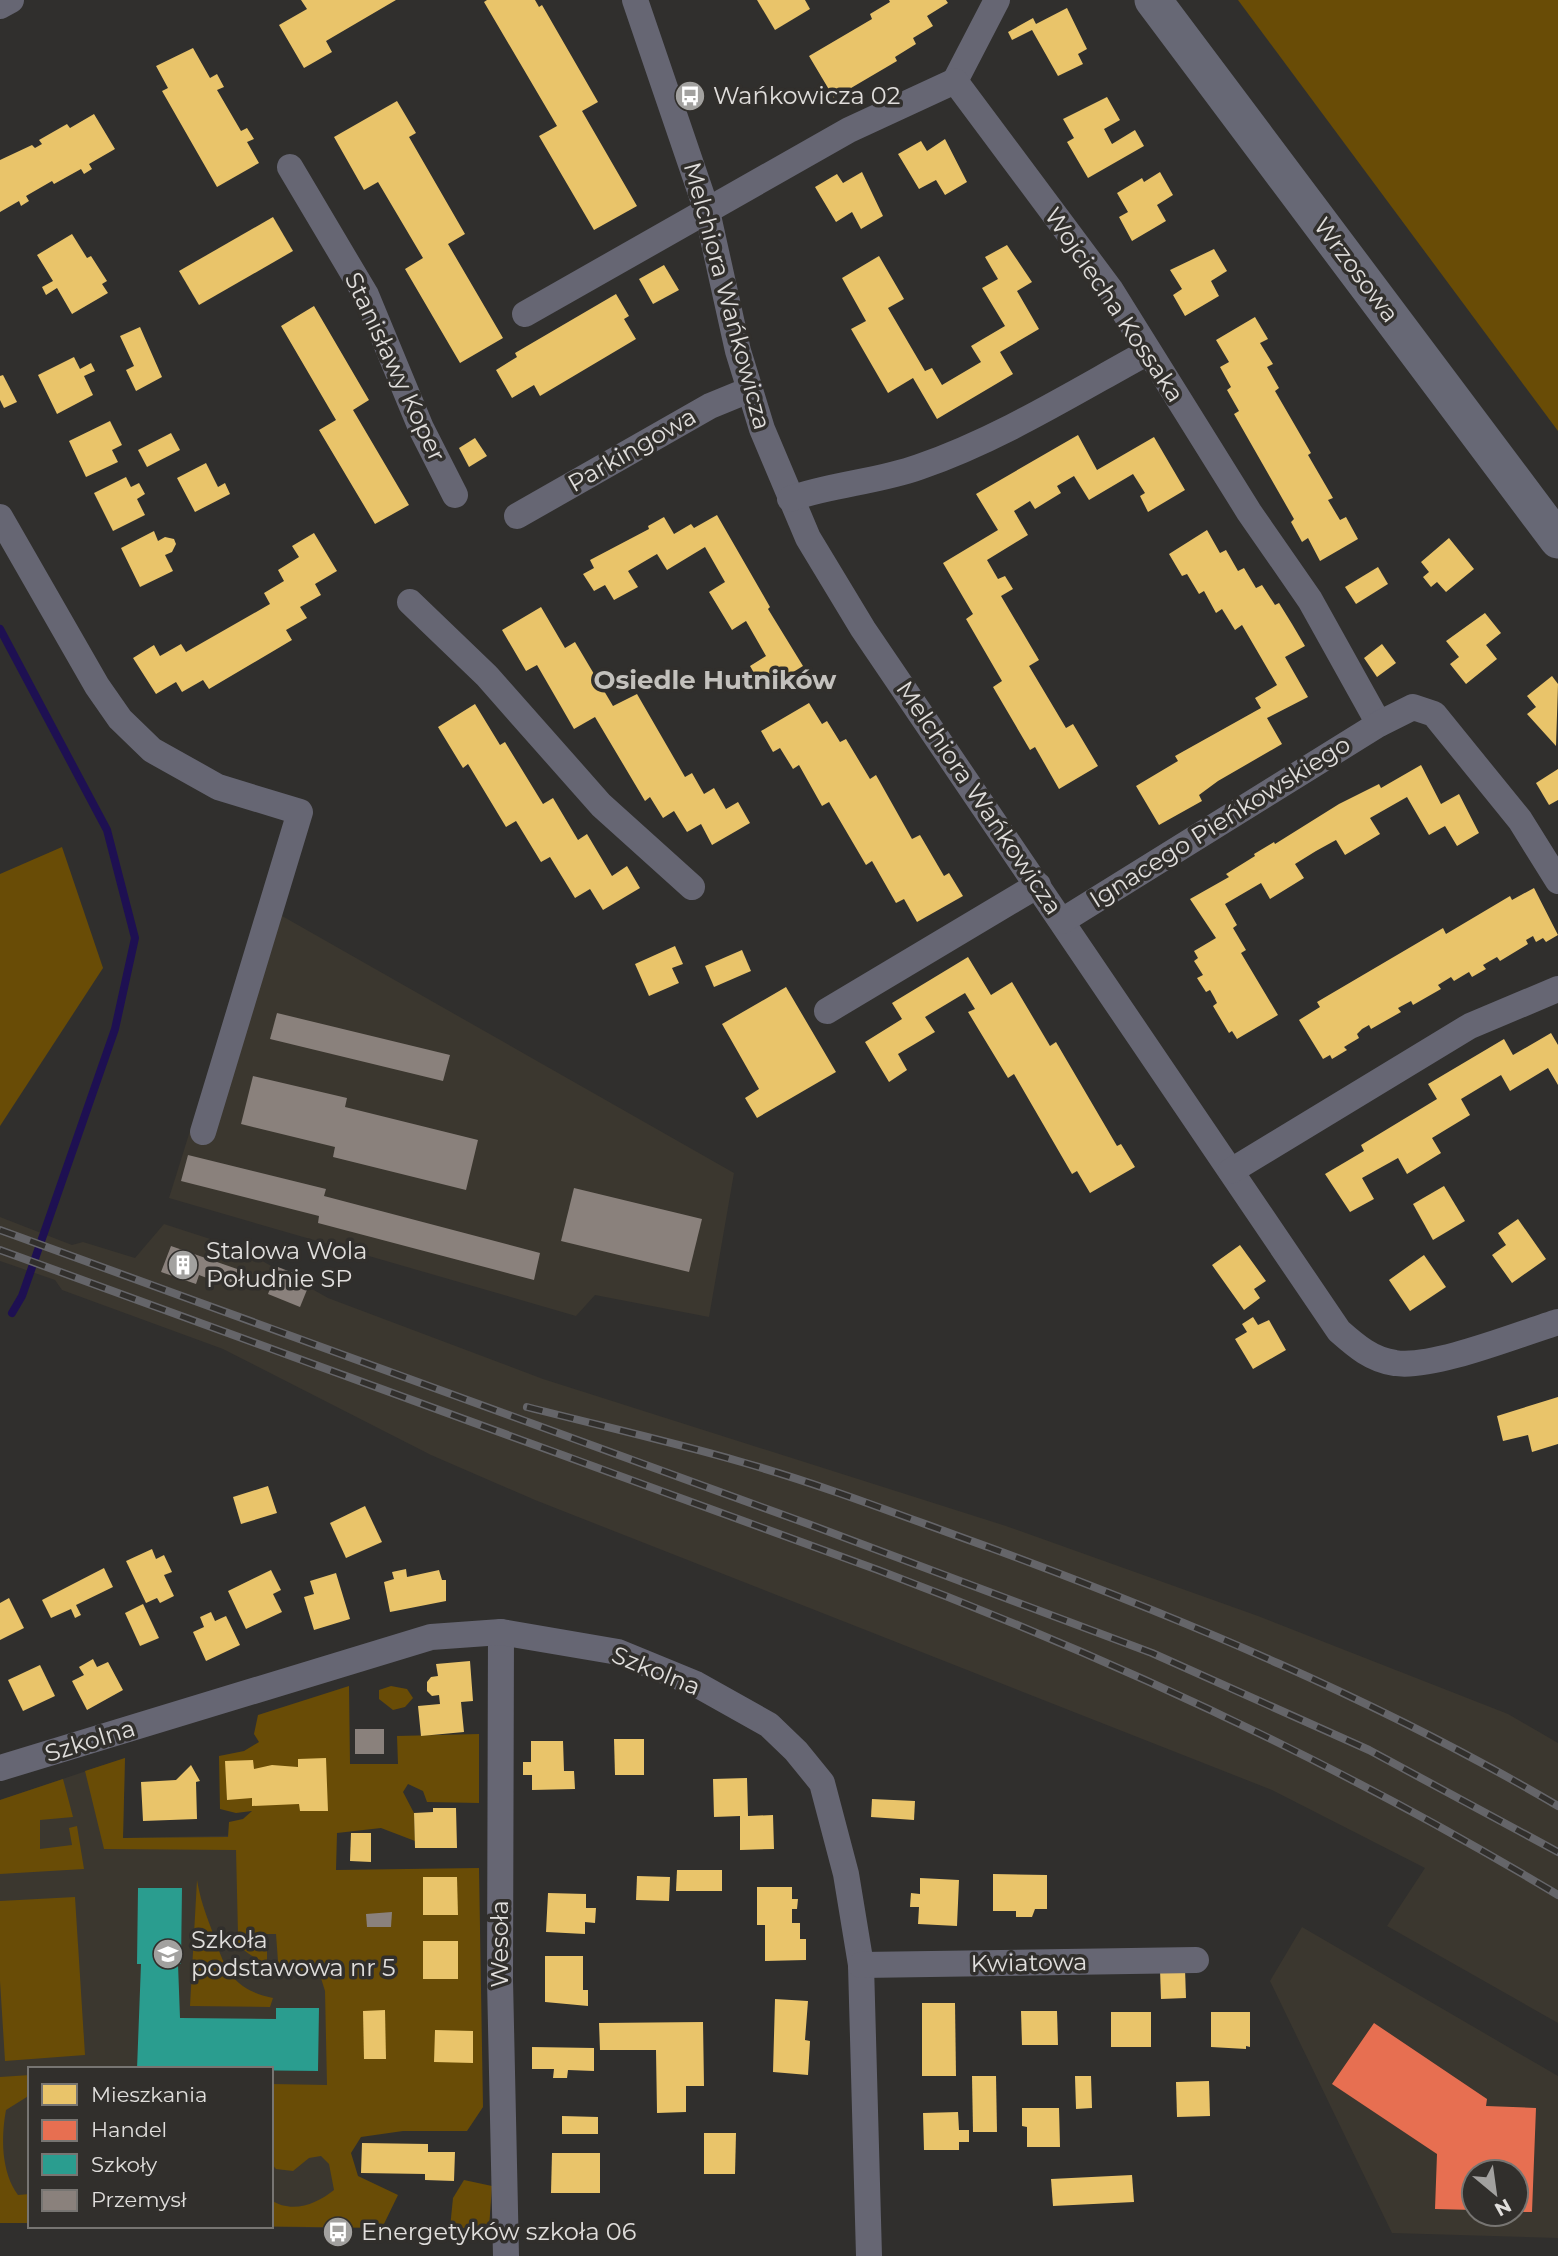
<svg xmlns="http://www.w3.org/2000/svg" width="1558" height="2256" font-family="Montserrat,sans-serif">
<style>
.built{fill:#3b372f;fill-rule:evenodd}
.green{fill:#694c06}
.homes{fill:#e9c46a}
.shops{fill:#e76f51}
.schools{fill:#2a9d8f}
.industry{fill:#8a817c}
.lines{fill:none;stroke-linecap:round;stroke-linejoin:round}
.stream{stroke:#1e1052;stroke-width:8}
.street{stroke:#666673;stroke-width:26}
.secondary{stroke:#676875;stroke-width:37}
.rail-casing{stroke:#656569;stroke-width:8}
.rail{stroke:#312f2c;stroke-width:5;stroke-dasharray:16;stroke-linecap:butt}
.labels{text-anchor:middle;stroke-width:7;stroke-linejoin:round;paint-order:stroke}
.poi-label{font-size:24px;fill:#e0dedc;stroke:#312f2c;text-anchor:start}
.street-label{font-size:24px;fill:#e0dedc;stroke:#312f2c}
.neighbourhood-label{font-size:26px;font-weight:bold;fill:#c3c1bd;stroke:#312f2c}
</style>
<rect width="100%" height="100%" fill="#302f2d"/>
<g class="built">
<polygon points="261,904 734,1173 709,1317 595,1295 576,1316 169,1198"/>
<polygon points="0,1217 72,1245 83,1242 135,1258 164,1224 241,1249 328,1298 543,1379 1006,1526 1258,1616 1508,1714 1558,1743 1558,2023 1387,1926 1425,1868 1272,1790 535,1500 431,1455 223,1349 62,1290 55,1280 0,1261"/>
<polygon points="125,1758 123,1838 336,1833 334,2228 221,2226 271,2226 271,2069 30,2069 30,2223 0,2223 0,1800"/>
<path d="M1302 1927 1558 2076V2238L1392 2233 1270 1981ZM1474 2172H1516V2214H1474Z"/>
</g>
<g class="green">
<polygon points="1238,0 1558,0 1558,431"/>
<polygon points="62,847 103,968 0,1126 0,874"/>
<path d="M349 1686 350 1764H398L397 1736 479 1734V1803L427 1802 423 1791 408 1784 403 1792 414 1813 415 1841 381 1828 337 1833 336 1870 479 1868 483 2107 467 2131H403L361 2137 351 2153 358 2176 398 2195 382 2228 234 2226H271V2200C292 2214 317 2204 334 2190L329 2164 321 2156 309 2158 293 2171 276 2169 271 2163V2084L327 2085 325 1991 320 1975H279L276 1934H267V1964C251 1956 240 1950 232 1935L238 1934 236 1850 104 1849 85 1771 125 1758 123 1838 228 1837 229 1822 243 1819 252 1811 236 1813 220 1809 219 1756 244 1751 259 1742 254 1734 258 1715Z"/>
<polygon points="391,1686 407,1689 413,1698 405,1707 393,1710 379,1699 379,1690"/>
<polygon points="63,1779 73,1817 40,1820 40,1849 72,1845 69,1828 77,1826 84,1869 0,1874 0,1800"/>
<path d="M197 1880C200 1898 205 1912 211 1928 224 1965 229 1989 273 1998L270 2007 190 2006Z"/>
<polygon points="75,1897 85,2055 5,2061 0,1981 0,1901"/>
<path d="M30 2075V2095L6 2110C1 2137 1 2172 18 2195L30 2194V2223H0V2077Z"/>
<polygon points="464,2180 492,2186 489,2228 450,2228 453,2198"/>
</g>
<g class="homes">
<polygon points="301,0 396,0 326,41 332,52 304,68 279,25 307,9"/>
<polygon points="487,0 535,0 539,7 542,5 598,102 582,111 637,206 594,230 539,136 557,126 484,2"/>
<polygon points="757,0 805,0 810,9 775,30"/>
<polygon points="889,0 946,0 948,3 927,16 933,26 913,38 916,44 895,57 897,61 834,98 809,56 872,19 870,14 890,2"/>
<polygon points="1067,8 1087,49 1078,54 1083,64 1058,76 1032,30 1012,40 1008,32 1033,18 1036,24"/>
<polygon points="193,48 210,78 217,74 224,87 217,90 241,131 247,128 254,139 247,142 259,163 217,187 162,91 168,88 156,66"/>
<polygon points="1107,97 1120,120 1104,129 1112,144 1135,130 1144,146 1088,178 1067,142 1074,138 1063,119"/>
<polygon points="397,101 416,133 409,137 465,234 448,244 503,338 460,363 405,269 423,258 378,182 364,190 334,137"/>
<polygon points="94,114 115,149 89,164 92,169 84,174 81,169 54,184 52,181 26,196 29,201 21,206 19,201 0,212 0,160 32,145 35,148 42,144 39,140 67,124 70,128"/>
<polygon points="945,139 967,182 945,195 936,180 919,189 898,154 921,141 927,151"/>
<polygon points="862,172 883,216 861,229 852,212 836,222 815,187 837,174 843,183"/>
<polygon points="1160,172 1173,195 1157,205 1166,221 1132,241 1119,217 1128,212 1117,193 1142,178 1144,182"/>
<polygon points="273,217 293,251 199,305 179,271"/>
<polygon points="72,234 87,258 91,256 107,281 102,284 108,293 72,314 57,288 46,295 42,287 53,281 37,255"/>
<polygon points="1007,245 1032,282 1017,291 1039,329 1000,352 1013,374 937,419 913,378 888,393 851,329 866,321 842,278 879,256 904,299 888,308 925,371 932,368 942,385 981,362 971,346 1005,326 982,288 998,279 985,257"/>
<polygon points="1214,249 1227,271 1211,281 1219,296 1185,316 1173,295 1182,289 1170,270"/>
<polygon points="664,265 679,290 653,304 639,279"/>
<polygon points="616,294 629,316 624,319 636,339 540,396 534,385 512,398 496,370 517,357 515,353"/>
<polygon points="314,306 369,400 353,410 409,505 375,524 319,430 336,420 281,326"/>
<polygon points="1255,317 1268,339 1260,343 1273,364 1267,367 1279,388 1275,391 1311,453 1308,455 1333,498 1328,500 1340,520 1346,517 1358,539 1320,561 1308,538 1302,542 1291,522 1294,519 1234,414 1239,411 1227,390 1231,387 1220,367 1229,362 1216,340"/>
<polygon points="140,327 162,377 136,391 126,370 134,366 120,336"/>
<polygon points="74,357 80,369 91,363 95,371 84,376 93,395 57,414 38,375"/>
<polygon points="3,375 17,402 4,408 0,400 0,376"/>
<polygon points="110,421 122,445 112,450 118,462 86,477 69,441"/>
<polygon points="171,433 180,450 147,467 138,450"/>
<polygon points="1078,435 1097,470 1154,437 1185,490 1148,512 1140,496 1145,493 1133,474 1089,500 1074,476 1057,486 1061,493 1035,509 1030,501 1014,511 1028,535 987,560 998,579 1005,576 1013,589 1001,596 1039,660 1029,666 1066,728 1073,724 1098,766 1059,789 1035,747 1030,750 993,687 1002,681 966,619 973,614 943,563 998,530 976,494"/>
<polygon points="475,438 487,456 469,467 459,448"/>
<polygon points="206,463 218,487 225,483 230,494 195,512 177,478"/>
<polygon points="126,477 131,487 139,483 145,494 137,499 145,515 113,531 94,493"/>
<polygon points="717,515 770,607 768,609 803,666 764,690 750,666 766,656 746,621 732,630 709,592 725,582 705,547 667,570 657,554 628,571 638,587 614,600 605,585 594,591 583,574 594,568 590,560 649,529 648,526 664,517 674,534 691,524 694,528"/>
<polygon points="1207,530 1220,553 1226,550 1238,571 1244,568 1256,588 1262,585 1275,605 1279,603 1292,624 1305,646 1285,657 1308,697 1267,718 1282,744 1218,781 1199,795 1202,801 1159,825 1136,786 1178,761 1175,756 1261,708 1255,698 1277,685 1242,625 1235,630 1222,609 1216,613 1204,591 1199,594 1187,574 1182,576 1169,554"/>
<polygon points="154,531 158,541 165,537 174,539 176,544 172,552 165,555 173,571 140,587 121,548"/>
<polygon points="314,533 337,571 315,584 321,595 300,607 307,618 286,630 292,640 209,689 203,680 182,692 176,682 156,694 133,658 154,645 160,656 181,644 186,652 270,604 264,593 284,581 278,570 299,557 292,546"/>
<polygon points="1449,538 1474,569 1446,592 1437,582 1431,587 1423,577 1429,572 1421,562"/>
<polygon points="1378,567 1388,584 1356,604 1345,587"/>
<polygon points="541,607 565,648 575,642 613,706 637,694 685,777 692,773 704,794 714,788 726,809 738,802 750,823 712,845 701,824 687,832 674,811 663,818 650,797 645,801 595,717 574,729 537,665 526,671 502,630"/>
<polygon points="1485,613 1501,633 1486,645 1497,659 1466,684 1450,664 1459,657 1446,641"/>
<polygon points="1382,644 1396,663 1377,677 1364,658"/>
<polygon points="1552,676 1558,684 1556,746 1527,714 1536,707 1527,696"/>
<polygon points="809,703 822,724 827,721 840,742 846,739 870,779 876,775 912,839 920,835 944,876 949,873 963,896 917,922 904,899 896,903 872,861 866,865 829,802 822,806 799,765 793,769 780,748 773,752 761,731"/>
<polygon points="475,704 500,745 505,742 543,804 553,798 578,840 587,834 612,876 627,866 640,888 603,910 590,889 575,898 550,857 541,862 516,821 506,827 468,764 463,768 438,727"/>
<polygon points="1421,765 1441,804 1459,794 1479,833 1457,846 1445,826 1429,835 1407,797 1370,818 1380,834 1345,855 1336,840 1316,851 1295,864 1304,878 1270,899 1261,883 1225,904 1237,925 1233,928 1246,950 1241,953 1278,1015 1237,1039 1232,1031 1229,1033 1213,1006 1217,1003 1214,997 1210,990 1206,992 1197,978 1203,975 1194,961 1198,958 1194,951 1216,938 1190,899 1229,877 1226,874 1255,856 1254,854 1274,842 1275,844 1339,804 1379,784 1381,788"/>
<polygon points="1558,769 1558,800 1549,805 1536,783"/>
<polygon points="1534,888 1558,935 1546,942 1543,938 1536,942 1533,936 1526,940 1528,944 1500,961 1497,957 1483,965 1486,969 1472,977 1469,972 1454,981 1451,977 1438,985 1441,989 1413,1005 1411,1001 1398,1008 1401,1012 1371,1029 1369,1025 1362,1029 1357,1034 1359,1038 1344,1047 1347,1050 1332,1059 1330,1055 1323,1059 1299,1020 1320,1007 1317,1002 1443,928 1446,934 1510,896 1512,900"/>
<polygon points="675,946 683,964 672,968 679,983 649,996 635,964"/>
<polygon points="742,950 751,971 714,987 705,966"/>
<polygon points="968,957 991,995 1012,982 1050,1046 1056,1042 1117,1146 1121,1144 1135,1167 1090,1193 1077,1171 1072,1174 1014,1074 1008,1078 968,1012 975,1009 965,993 925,1017 935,1032 898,1054 907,1070 889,1082 865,1042 902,1019 892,1003"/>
<polygon points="786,987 836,1072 757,1118 745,1098 759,1089 722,1024"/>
<polygon points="1551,1033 1558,1045 1558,1085 1548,1068 1510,1091 1501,1075 1461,1099 1470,1115 1432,1138 1441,1153 1407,1174 1398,1158 1362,1178 1374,1199 1350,1212 1325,1174 1364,1151 1361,1145 1437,1099 1428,1084 1504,1039 1513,1055"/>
<polygon points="1444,1186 1465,1221 1433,1240 1413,1204"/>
<polygon points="1518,1219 1546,1259 1512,1283 1492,1255 1506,1245 1498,1233"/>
<polygon points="1240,1245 1266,1281 1254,1289 1260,1298 1244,1310 1212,1265"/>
<polygon points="1424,1255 1446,1287 1410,1311 1389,1280"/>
<polygon points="1253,1317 1258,1325 1269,1320 1286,1350 1253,1369 1235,1339 1247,1332 1242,1324"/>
<polygon points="1558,1397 1558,1444 1532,1452 1528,1435 1503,1441 1497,1416"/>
<polygon points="268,1486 277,1513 241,1524 233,1497"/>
<polygon points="365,1506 382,1542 346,1558 330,1523"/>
<polygon points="152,1549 156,1559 164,1555 172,1572 164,1575 174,1596 160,1603 157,1598 146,1603 126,1561"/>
<polygon points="104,1568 113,1587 76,1605 81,1615 75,1618 71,1609 51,1618 42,1600"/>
<polygon points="406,1569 407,1577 439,1570 442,1580 446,1580 446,1601 390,1612 384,1582 394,1579 392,1572"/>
<polygon points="271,1570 281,1590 273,1594 282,1612 246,1629 228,1591"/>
<polygon points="336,1573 350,1619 314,1630 304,1597 314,1594 310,1581"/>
<polygon points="9,1598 24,1628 0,1640 0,1603"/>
<polygon points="143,1604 159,1638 140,1646 125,1613"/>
<polygon points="211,1612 215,1621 226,1616 240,1645 206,1661 193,1632 204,1627 200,1617"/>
<polygon points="93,1659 97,1667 108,1662 123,1690 87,1710 72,1681 84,1675 79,1667"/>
<polygon points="470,1661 473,1701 461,1702 464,1732 421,1736 418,1706 440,1704 439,1695 432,1696 427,1691 427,1682 431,1677 438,1676 436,1664"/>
<polygon points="40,1665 55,1696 23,1711 8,1680"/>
<polygon points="614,1739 644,1739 644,1775 615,1775"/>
<polygon points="531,1741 563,1741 564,1771 574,1771 575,1789 532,1790 532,1775 523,1775 523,1762 531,1762"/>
<polygon points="326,1758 328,1811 300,1811 299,1804 252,1806 252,1798 227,1800 225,1761 253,1760 254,1769 272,1765 298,1767 298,1759"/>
<polygon points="191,1765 200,1781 196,1782 197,1819 143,1821 141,1782 176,1780"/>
<polygon points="747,1778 748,1816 773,1815 774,1849 740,1850 740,1816 714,1817 713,1779"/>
<polygon points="872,1799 915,1801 914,1820 871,1817"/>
<polygon points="433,1808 456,1808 457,1848 415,1848 414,1813 433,1812"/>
<polygon points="351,1833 371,1833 371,1862 350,1861"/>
<polygon points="677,1870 722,1870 722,1891 676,1891"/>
<polygon points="993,1874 1047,1875 1047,1909 1035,1909 1032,1917 1016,1917 1016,1911 993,1911"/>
<polygon points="637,1876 670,1877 669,1901 636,1900"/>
<polygon points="423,1877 457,1877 458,1915 423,1915"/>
<polygon points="920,1878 959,1880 957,1926 918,1924 919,1907 910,1907 911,1893 920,1894"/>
<polygon points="757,1887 792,1887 792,1899 798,1899 797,1909 792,1909 792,1923 800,1923 800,1939 806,1939 806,1960 765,1961 765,1925 757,1925"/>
<polygon points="548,1893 586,1894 586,1908 596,1908 595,1923 585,1922 585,1934 546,1932"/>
<rect x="423" y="1941" width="35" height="38"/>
<polygon points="545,1956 583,1956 583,1990 588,1990 588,2006 545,2002"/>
<polygon points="1160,1969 1185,1969 1186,1998 1161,1999"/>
<polygon points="775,1999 808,2001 805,2040 810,2041 808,2075 773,2072"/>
<polygon points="922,2003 955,2003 956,2076 922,2076"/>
<polygon points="385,2010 386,2059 364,2059 363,2011"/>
<polygon points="1021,2011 1057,2011 1058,2045 1022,2045"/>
<rect x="1111" y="2012" width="40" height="35"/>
<polygon points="1211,2012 1250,2012 1250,2047 1246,2046 1246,2049 1211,2047"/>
<polygon points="703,2022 704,2086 686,2086 686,2112 657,2113 656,2050 600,2050 599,2023"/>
<polygon points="435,2030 473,2031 473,2063 434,2062"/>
<polygon points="532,2047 594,2048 594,2071 568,2070 567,2078 553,2078 554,2069 532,2069"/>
<polygon points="972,2076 996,2076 997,2132 973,2132"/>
<polygon points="1075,2076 1091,2076 1092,2108 1076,2109"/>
<polygon points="1209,2081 1210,2116 1177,2117 1176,2082"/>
<polygon points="1022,2108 1059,2108 1060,2147 1027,2147 1027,2127 1022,2126"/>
<polygon points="958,2112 959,2130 969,2130 969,2142 959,2142 959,2150 924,2150 923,2113"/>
<polygon points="562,2116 598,2117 598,2134 562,2134"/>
<polygon points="704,2133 736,2133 735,2174 704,2174"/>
<polygon points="362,2143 428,2144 428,2152 455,2152 454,2181 425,2180 425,2174 361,2173"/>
<polygon points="552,2153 600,2153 600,2193 551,2193"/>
<polygon points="1132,2175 1134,2202 1053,2206 1051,2179"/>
</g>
<polygon class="shops" points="1374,2023 1487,2099 1486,2106 1536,2108 1532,2212 1516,2212 1516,2172 1474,2172 1474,2210 1435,2209 1437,2154 1332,2084"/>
<polygon class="schools" points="138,1888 182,1888 181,1964 178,1964 180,2018 276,2019 276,2008 319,2008 318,2071 137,2069 141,1964 137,1964"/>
<g class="industry">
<polygon points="277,1013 450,1055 443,1081 270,1039"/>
<polygon points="253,1076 347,1098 345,1107 478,1140 466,1190 333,1157 335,1147 241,1124"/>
<polygon points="188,1155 326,1189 324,1196 540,1253 534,1280 318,1223 319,1216 181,1181"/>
<polygon points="574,1188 702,1219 689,1272 561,1241"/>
<polygon points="171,1246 240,1270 233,1288 199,1275 196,1284 161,1272"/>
<polygon points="278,1267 311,1280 300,1307 268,1294"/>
<rect x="355" y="1729" width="29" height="25"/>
<polygon points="392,1912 391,1927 367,1927 366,1914"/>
</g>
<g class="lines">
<polyline class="stream" points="0,629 107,830 135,938 115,1029 22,1296 12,1313"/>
<g class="street">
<path d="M635 0 707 211 738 351 762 429 808 538 863 629 1339 1331C1356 1346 1372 1360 1395 1363 1433 1369 1519 1334 1558 1322"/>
<polyline points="0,6 11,0"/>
<polyline points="955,81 997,0"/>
<polyline points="290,167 366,295 421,428 455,495"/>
<polyline points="525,314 849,130 955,81 1110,289 1249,512 1310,600 1379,724"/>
<path d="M790 499C832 484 877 482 919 467 1000 439 1073 393 1148 352"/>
<polyline points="517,516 710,406 749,390"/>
<polyline points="0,517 97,686 120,719 152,750 218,787 300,812 203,1132"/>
<polyline points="410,602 487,676 601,805 692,887"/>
<polyline points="1062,921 1379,724 1413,707 1434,714 1520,820 1558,881"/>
<polyline points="827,1011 1038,885"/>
<polyline points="1231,1171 1470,1026 1558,989"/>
<polyline points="501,1632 500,1980 506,2256"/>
<polyline points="0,1768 431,1637 501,1632 618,1652 696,1684 769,1725 796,1751 822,1783 846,1874 861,1965 869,2256"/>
<polyline points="861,1965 1196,1960"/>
</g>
<polyline class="secondary" points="1153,0 1558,540"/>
<g class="rail-casing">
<g id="rail">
<polyline points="0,1230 811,1525 1152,1653 1369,1750 1558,1852"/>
<path d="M0 1250 878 1570C1114 1659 1342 1765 1558 1895"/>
<path d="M527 1407C597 1425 668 1441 738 1461 824 1485 907 1518 991 1548 1186 1620 1378 1700 1558 1806"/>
</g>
</g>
<use href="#rail" class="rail"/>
</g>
<defs>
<g id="bus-disc" transform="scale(1.575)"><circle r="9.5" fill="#a2a19f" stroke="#312f2c"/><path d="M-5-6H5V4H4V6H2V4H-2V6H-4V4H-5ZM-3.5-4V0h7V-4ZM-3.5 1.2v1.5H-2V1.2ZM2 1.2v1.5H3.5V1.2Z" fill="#fff"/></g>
<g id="building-disc" transform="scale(1.575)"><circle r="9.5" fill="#a2a19f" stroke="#312f2c"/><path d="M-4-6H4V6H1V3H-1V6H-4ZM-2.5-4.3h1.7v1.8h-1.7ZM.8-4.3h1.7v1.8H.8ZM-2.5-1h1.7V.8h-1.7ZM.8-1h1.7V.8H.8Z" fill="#fff"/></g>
<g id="school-disc" transform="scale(1.575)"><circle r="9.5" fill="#a2a19f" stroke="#312f2c"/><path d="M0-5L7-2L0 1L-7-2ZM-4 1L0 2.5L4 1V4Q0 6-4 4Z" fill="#fff"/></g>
</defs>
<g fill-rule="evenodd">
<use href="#bus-disc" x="690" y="96"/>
<use href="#building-disc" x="183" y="1265"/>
<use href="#school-disc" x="168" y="1954"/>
<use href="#bus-disc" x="338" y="2232"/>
</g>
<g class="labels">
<g class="poi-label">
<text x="713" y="104">Wańkowicza 02</text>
<text x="206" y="1259">Stalowa Wola<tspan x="206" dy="28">Południe SP</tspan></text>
<text x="191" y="1948">Szkoła<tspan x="191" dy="28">podstawowa nr 5</tspan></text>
<text x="361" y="2240">Energetyków szkoła 06</text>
</g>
<g class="street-label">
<text transform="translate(1356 270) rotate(53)" y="8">Wrzosowa</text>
<text transform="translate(727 296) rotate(75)" y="8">Melchiora Wańkowicza</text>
<text transform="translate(1114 305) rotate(56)" y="8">Wojciecha Kossaka</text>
<text transform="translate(395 367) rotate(65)" y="8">Stanisławy Koper</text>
<text transform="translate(632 450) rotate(-30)" y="8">Parkingowa</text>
<text transform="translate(979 798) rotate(56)" y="8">Melchiora Wańkowicza</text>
<text transform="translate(1220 822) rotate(-32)" y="8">Ignacego Pieńkowskiego</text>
<text transform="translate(656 1671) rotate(22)" y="8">Szkolna</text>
<text transform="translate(90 1741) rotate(-17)" y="8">Szkolna</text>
<text transform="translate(500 1944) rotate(-90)" y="8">Wesoła</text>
<text transform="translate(1029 1963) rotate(-1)" y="8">Kwiatowa</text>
</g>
<g class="neighbourhood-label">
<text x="715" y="689">Osiedle Hutników</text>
</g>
</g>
<rect x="28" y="2067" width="245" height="161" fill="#312f2c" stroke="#777572" stroke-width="2"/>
<rect x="42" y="2084" width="35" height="21" fill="#e9c46a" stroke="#777572" stroke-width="2"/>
<text x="91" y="2102" font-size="21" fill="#e0dedc">Mieszkania</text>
<rect x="42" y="2120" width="35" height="21" fill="#e76f51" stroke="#777572" stroke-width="2"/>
<text x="91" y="2137" font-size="21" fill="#e0dedc">Handel</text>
<rect x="42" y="2154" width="35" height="21" fill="#2a9d8f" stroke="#777572" stroke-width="2"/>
<text x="91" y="2172" font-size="21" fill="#e0dedc">Szkoły</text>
<rect x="42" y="2190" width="35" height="21" fill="#8a817c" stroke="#777572" stroke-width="2"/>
<text x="91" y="2207" font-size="21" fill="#e0dedc">Przemysł</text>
<g transform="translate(1495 2193) rotate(151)"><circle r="33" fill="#312f2c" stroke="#777572" stroke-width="2"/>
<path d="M0-5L12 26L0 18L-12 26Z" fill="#a2a19f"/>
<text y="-10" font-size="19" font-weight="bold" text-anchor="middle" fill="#e0dedc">N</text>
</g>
</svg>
